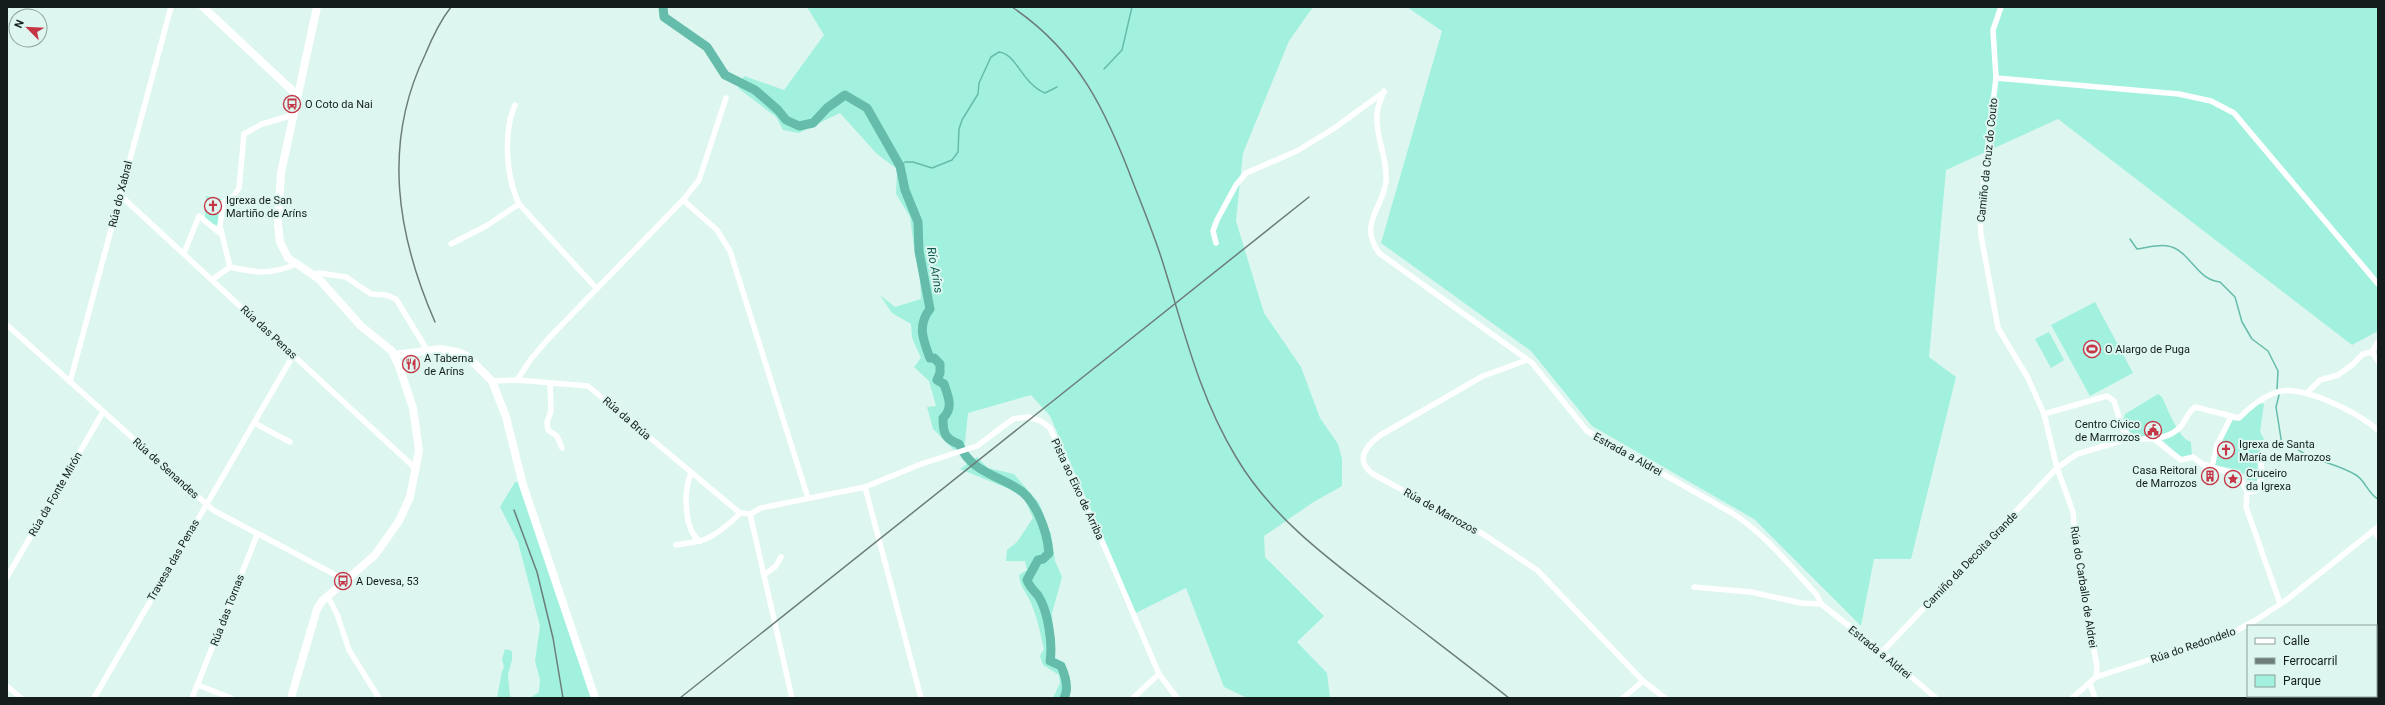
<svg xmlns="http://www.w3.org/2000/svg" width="2385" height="705" font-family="Roboto,sans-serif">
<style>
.green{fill:#a2f1de}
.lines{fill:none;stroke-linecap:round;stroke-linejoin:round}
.stream{stroke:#65bcaa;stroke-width:1.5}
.river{stroke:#65bcaa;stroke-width:9}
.street{stroke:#fff;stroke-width:5.5}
.secondary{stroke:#fff;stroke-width:8}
.rail{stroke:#6d7d79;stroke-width:1.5}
.labels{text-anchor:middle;stroke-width:4;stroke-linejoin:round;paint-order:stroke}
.poi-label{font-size:11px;fill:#141d1b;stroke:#ddf7f0;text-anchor:start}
.street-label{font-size:11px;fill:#141d1b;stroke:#ddf7f0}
.water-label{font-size:12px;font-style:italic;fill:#115a4e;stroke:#ddf7f0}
</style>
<rect width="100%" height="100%" fill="#ddf7f0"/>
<g class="green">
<polygon points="807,7 1313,7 1289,41 1243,153 1236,221 1264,313 1301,367 1320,418 1338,444 1342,459 1342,486 1312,503 1264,536 1265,557 1324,616 1297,642 1327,673 1330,698 1247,698 1224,687 1186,588 1136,613 1050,416 1031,395 968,413 965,443 954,450 933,429 927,407 936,406 929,381 914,367 921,358 912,338 911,324 892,313 880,295 895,307 921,299 920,274 915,255 910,217 896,194 897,169 877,154 840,113 799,133 783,130 776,117 738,88 744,76 784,90 824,35"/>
<polygon points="1407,7 2378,7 2378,331 2352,345 2058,119 1946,170 1929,357 1956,377 1911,559 1874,559 1861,626 1754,519 1592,426 1531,351 1381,243 1442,31"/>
<polygon points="206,196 222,199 218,225 212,224 205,218"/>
<polygon points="2095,302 2133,373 2090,396 2051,325"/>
<polygon points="2049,332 2064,360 2051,368 2035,339"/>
<path d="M2158 394 2162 397C2168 409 2178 438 2191 442L2192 456 2182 458 2162 440 2140 437 2130 432 2123 420 2125 414Z"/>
<polygon points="2259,403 2264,404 2260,432 2264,439 2256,462 2258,463 2257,471 2258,471 2257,481 2247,480 2248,475 2243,474 2240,470 2214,465 2218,445 2231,420 2237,421"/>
<path d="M977 457 988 468 1014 474 1039 503 1051 534 1055 561 1062 577 1052 613 1054 657 1065 663 1070 692 1068 698H1053L1060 683 1059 675 1043 665 1040 656 1044 649C1040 632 1037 616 1030 601 1025 590 1020 587 1019 575L1027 570 1025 561H1006L1007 550 1017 542 1033 518 1024 498 1009 489 960 469Z"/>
<polygon points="515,482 519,482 592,698 530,698 539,692 540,680 535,661 540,626 518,542 500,507"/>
<polygon points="505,649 512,651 512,660 508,674 510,696 513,698 497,698 502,671 504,667 502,659"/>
</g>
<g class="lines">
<g class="stream">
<polyline points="1104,69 1122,50 1132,7"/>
<path d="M905 162H913L932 168 952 160 958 152 959 129 962 120 978 94 979 83 991 57 999 52C1017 54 1022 84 1045 93L1057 87"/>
<polyline points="900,166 904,163"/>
<path d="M2130 239 2137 249C2146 248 2159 244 2168 246 2190 250 2196 280 2220 282L2235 297 2242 322 2252 339 2268 351 2278 371 2277 390"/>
<path d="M2279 395 2276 407 2282 445H2292C2309 461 2335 462 2356 475 2365 480 2368 494 2378 499"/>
</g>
<path class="river" d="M663 7 664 17 707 47 725 75 755 90 778 110 786 120 799 126 813 123 827 108 845 95 867 108 900 166 905 190 918 222 919 251 930 309C917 325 923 340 930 358H934L940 364V373L937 380 944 384C948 396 954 408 943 418 943 432 944 439 959 444 970 470 993 474 1015 487 1036 498 1047 531 1049 553L1043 559 1038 560 1027 580C1030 588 1035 591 1039 597 1048 612 1053 644 1050 661L1061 666C1065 675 1069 689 1064 698"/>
<g class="street">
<polyline points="2001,7 1993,30 1996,78 1984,177 1980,220 1981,235 1998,328 2028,378 2044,414 2057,468 2073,512 2076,548 2097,667 2096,677 2072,698"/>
<polyline points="1996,78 2179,94 2211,101 2234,113 2378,284"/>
<path d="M1384 91C1381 99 1377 107 1377 115 1375 137 1388 158 1386 181 1383 209 1358 223 1379 253L1532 363 1587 431 1732 513C1765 534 1790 566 1817 595L1821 604 1882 652 1936 698"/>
<path d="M515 105C503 132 506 177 519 204L597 289"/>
<polyline points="120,195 416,469"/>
<polyline points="683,200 717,230 730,251 808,498"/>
<polyline points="1216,243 1213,231 1217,220 1236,185 1246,173 1297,151 1333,129 1384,92"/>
<polyline points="451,244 486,226 519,204"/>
<polyline points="184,253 199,216 221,234"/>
<polyline points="230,267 220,226 223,202 234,196 239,188 244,134 262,124 293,115"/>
<polyline points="312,274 319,273 346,277 371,294 386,295 396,299 427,350"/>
<path d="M213 279 230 267C257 273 270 275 296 264"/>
<polyline points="7,325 213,510 347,581"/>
<polyline points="2378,342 2372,352 2378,361"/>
<path d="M1527 360 1483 376 1379 436C1365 447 1355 461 1373 474L1483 534 1537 570 1643 681 1665 698"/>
<polyline points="517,380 531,359 549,338 683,200 699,180 726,98"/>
<polyline points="492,381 517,380 588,386 740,513"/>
<polyline points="70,382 171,7"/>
<polyline points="550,383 551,411 547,422 548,430 557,436 562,448"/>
<polyline points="2307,393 2320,380 2338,375 2352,365 2363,354 2372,352"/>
<path d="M2044 414 2107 396 2114 401 2123 430 2131 438C2149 440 2170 440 2182 425 2187 418 2188 412 2195 407L2239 418C2249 408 2261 398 2274 393 2300 382 2358 413 2378 430"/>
<polyline points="254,423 290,442"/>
<polyline points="2154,439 2181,460 2193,457 2202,464 2238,475 2247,491 2252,492 2257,490 2262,476 2261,462 2257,460"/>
<polyline points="2212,467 2217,445 2231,417"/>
<path d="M691 474C683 489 684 531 700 541 714 537 730 524 740 513"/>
<polyline points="865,487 921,698"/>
<polyline points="2247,491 2246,507 2280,603"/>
<polyline points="740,513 750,514 761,508 865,487 921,464 977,446 1013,419 1028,417 1041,421 1050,428 1106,550 1159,674 1177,698"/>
<polyline points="750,514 792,698"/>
<polyline points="2374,530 2378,537"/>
<polyline points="676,545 700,541"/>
<polyline points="764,575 776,566 781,557"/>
<polyline points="7,577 103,412"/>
<polyline points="1694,587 1751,592 1801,603 1821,604"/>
<polyline points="328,597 337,614 349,650 379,698"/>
<polyline points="1882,652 2057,468 2077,454 2131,438"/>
<polyline points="2376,676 2378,673"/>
<polyline points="2096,677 2232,633 2256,620 2285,601 2378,527"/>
<polyline points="2090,684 2095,698"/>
<polyline points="198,685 231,698"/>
<polyline points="7,686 21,698"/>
<polyline points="94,698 294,354"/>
<polyline points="192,698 257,535"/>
<polyline points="1133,698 1159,674"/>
<polyline points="1623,698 1643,681"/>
<polyline points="2360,698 2362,696"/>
</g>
<g class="secondary">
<polyline points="203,7 297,95"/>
<polyline points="394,355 440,349 457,352 467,356 492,381 506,417 523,485 595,698"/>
<polyline points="291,698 317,609 322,601 375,555 399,521 410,497 419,450 413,408 399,366 392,351 361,326 319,279 288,258 280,242 278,224 281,173 317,7"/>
</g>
<g class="rail">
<path d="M1012 7C1079 52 1107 113 1134 185 1144 210 1154 235 1162 260 1184 329 1198 394 1236 457 1273 520 1334 563 1390 606 1430 637 1470 667 1509 698"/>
<path d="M435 322C397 235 382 144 425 55 432 38 440 21 451 7"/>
<polyline points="514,510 537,572 553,638 563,698"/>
<polyline points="680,698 1309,197"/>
</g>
</g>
<defs>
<g id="bus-ring" transform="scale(0.9)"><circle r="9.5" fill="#ddf7f0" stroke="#c53546" stroke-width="1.5"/><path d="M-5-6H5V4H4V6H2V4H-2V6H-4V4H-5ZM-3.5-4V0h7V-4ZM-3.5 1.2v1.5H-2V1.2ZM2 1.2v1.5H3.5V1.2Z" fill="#c53546"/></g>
<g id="church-ring" transform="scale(0.9)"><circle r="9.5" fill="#ddf7f0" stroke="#c53546" stroke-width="1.5"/><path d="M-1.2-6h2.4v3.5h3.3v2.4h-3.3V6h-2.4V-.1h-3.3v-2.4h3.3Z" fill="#c53546"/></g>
<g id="stadium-ring" transform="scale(0.9)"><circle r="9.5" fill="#ddf7f0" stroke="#c53546" stroke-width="1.5"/><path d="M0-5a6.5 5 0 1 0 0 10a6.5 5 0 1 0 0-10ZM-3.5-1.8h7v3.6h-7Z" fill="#c53546"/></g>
<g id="restaurant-ring" transform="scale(0.9)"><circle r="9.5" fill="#ddf7f0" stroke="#c53546" stroke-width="1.5"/><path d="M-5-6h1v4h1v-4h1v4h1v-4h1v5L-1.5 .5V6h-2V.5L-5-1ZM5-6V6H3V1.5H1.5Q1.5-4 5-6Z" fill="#c53546"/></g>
<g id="civic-ring" transform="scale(0.9)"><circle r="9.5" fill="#ddf7f0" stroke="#c53546" stroke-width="1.5"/><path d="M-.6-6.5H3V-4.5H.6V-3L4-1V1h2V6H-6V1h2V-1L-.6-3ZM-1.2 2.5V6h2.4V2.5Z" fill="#c53546"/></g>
<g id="building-ring" transform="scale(0.9)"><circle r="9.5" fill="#ddf7f0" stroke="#c53546" stroke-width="1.5"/><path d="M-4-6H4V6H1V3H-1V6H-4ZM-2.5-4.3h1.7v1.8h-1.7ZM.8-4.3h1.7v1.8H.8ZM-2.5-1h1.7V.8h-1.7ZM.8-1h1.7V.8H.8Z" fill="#c53546"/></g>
<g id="sight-ring" transform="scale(0.9)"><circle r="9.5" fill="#ddf7f0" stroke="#c53546" stroke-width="1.5"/><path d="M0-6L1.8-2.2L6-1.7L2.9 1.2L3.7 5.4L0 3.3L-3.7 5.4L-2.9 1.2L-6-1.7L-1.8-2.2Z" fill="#c53546"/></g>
</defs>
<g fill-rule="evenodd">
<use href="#bus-ring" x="292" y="104"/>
<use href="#church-ring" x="213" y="206"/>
<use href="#stadium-ring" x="2092" y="349"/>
<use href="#restaurant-ring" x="411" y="364"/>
<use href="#civic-ring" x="2153" y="430"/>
<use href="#church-ring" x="2226" y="450"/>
<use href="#building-ring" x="2210" y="476"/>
<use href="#sight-ring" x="2233" y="479"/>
<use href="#bus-ring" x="343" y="581"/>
</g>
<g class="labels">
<g class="poi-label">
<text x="305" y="108">O Coto da Nai</text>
<text x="226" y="204">Igrexa de San<tspan x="226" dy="13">Martiño de Aríns</tspan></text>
<text x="2105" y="353">O Alargo de Puga</text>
<text x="424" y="362">A Taberna<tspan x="424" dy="13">de Aríns</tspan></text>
<text x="2140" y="428" text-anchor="end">Centro Cívico<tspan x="2140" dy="13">de Marrrozos</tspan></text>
<text x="2239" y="448">Igrexa de Santa<tspan x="2239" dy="13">María de Marrozos</tspan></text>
<text x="2197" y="474" text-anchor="end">Casa Reitoral<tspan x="2197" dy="13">de Marrozos</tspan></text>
<text x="2246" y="477">Cruceiro<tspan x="2246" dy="13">da Igrexa</tspan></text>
<text x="356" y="585">A Devesa, 53</text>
</g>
<g class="street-label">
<text transform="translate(1987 160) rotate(-84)" y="4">Camiño da Cruz do Couto</text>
<text transform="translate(120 194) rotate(-76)" y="4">Rúa do Xabral</text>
<text transform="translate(269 332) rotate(43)" y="4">Rúa das Penas</text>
<text transform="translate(627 418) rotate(41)" y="4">Rúa da Brúa</text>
<text transform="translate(1628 454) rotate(29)" y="4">Estrada a Aldrei</text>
<text transform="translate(166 468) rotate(42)" y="4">Rúa de Senandes</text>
<text transform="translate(1078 489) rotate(65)" y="4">Pista ao Eixo de Arriba</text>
<text transform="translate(55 494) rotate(-60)" y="4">Rúa da Fonte Mirón</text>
<text transform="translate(1441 511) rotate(29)" y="4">Rúa de Marrozos</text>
<text transform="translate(173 560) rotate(-60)" y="4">Travesa das Penas</text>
<text transform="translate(1970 560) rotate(-46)" y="4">Camiño da Decoita Grande</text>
<text transform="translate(2084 587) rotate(81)" y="4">Rúa do Carballo de Aldrei</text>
<text transform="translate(227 610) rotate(-69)" y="4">Rúa das Tornas</text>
<text transform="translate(2193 645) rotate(-19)" y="4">Rúa do Redondelo</text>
<text transform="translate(1880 652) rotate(39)" y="4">Estrada a Aldrei</text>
</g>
<g class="water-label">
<text transform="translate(935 270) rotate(80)" y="4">Río Aríns</text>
</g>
</g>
<rect width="2385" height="705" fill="none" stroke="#141d1b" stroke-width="16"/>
<rect x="2247" y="625" width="130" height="72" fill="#ddf7f0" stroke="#8da09b"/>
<rect x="2255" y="638" width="20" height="6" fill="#ffffff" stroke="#8da09b"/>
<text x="2283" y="645" font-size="12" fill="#141d1b">Calle</text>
<rect x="2255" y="658" width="20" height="6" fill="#6d7d79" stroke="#8da09b"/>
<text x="2283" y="665" font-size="12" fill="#141d1b">Ferrocarril</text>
<rect x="2255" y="675" width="20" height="12" fill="#a2f1de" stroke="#8da09b"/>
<text x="2283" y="685" font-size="12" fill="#141d1b">Parque</text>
<g transform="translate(28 28) rotate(294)"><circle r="19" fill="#ddf7f0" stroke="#8da09b"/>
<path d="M0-3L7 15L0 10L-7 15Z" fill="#c53546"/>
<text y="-6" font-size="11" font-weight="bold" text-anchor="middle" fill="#141d1b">N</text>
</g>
</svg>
